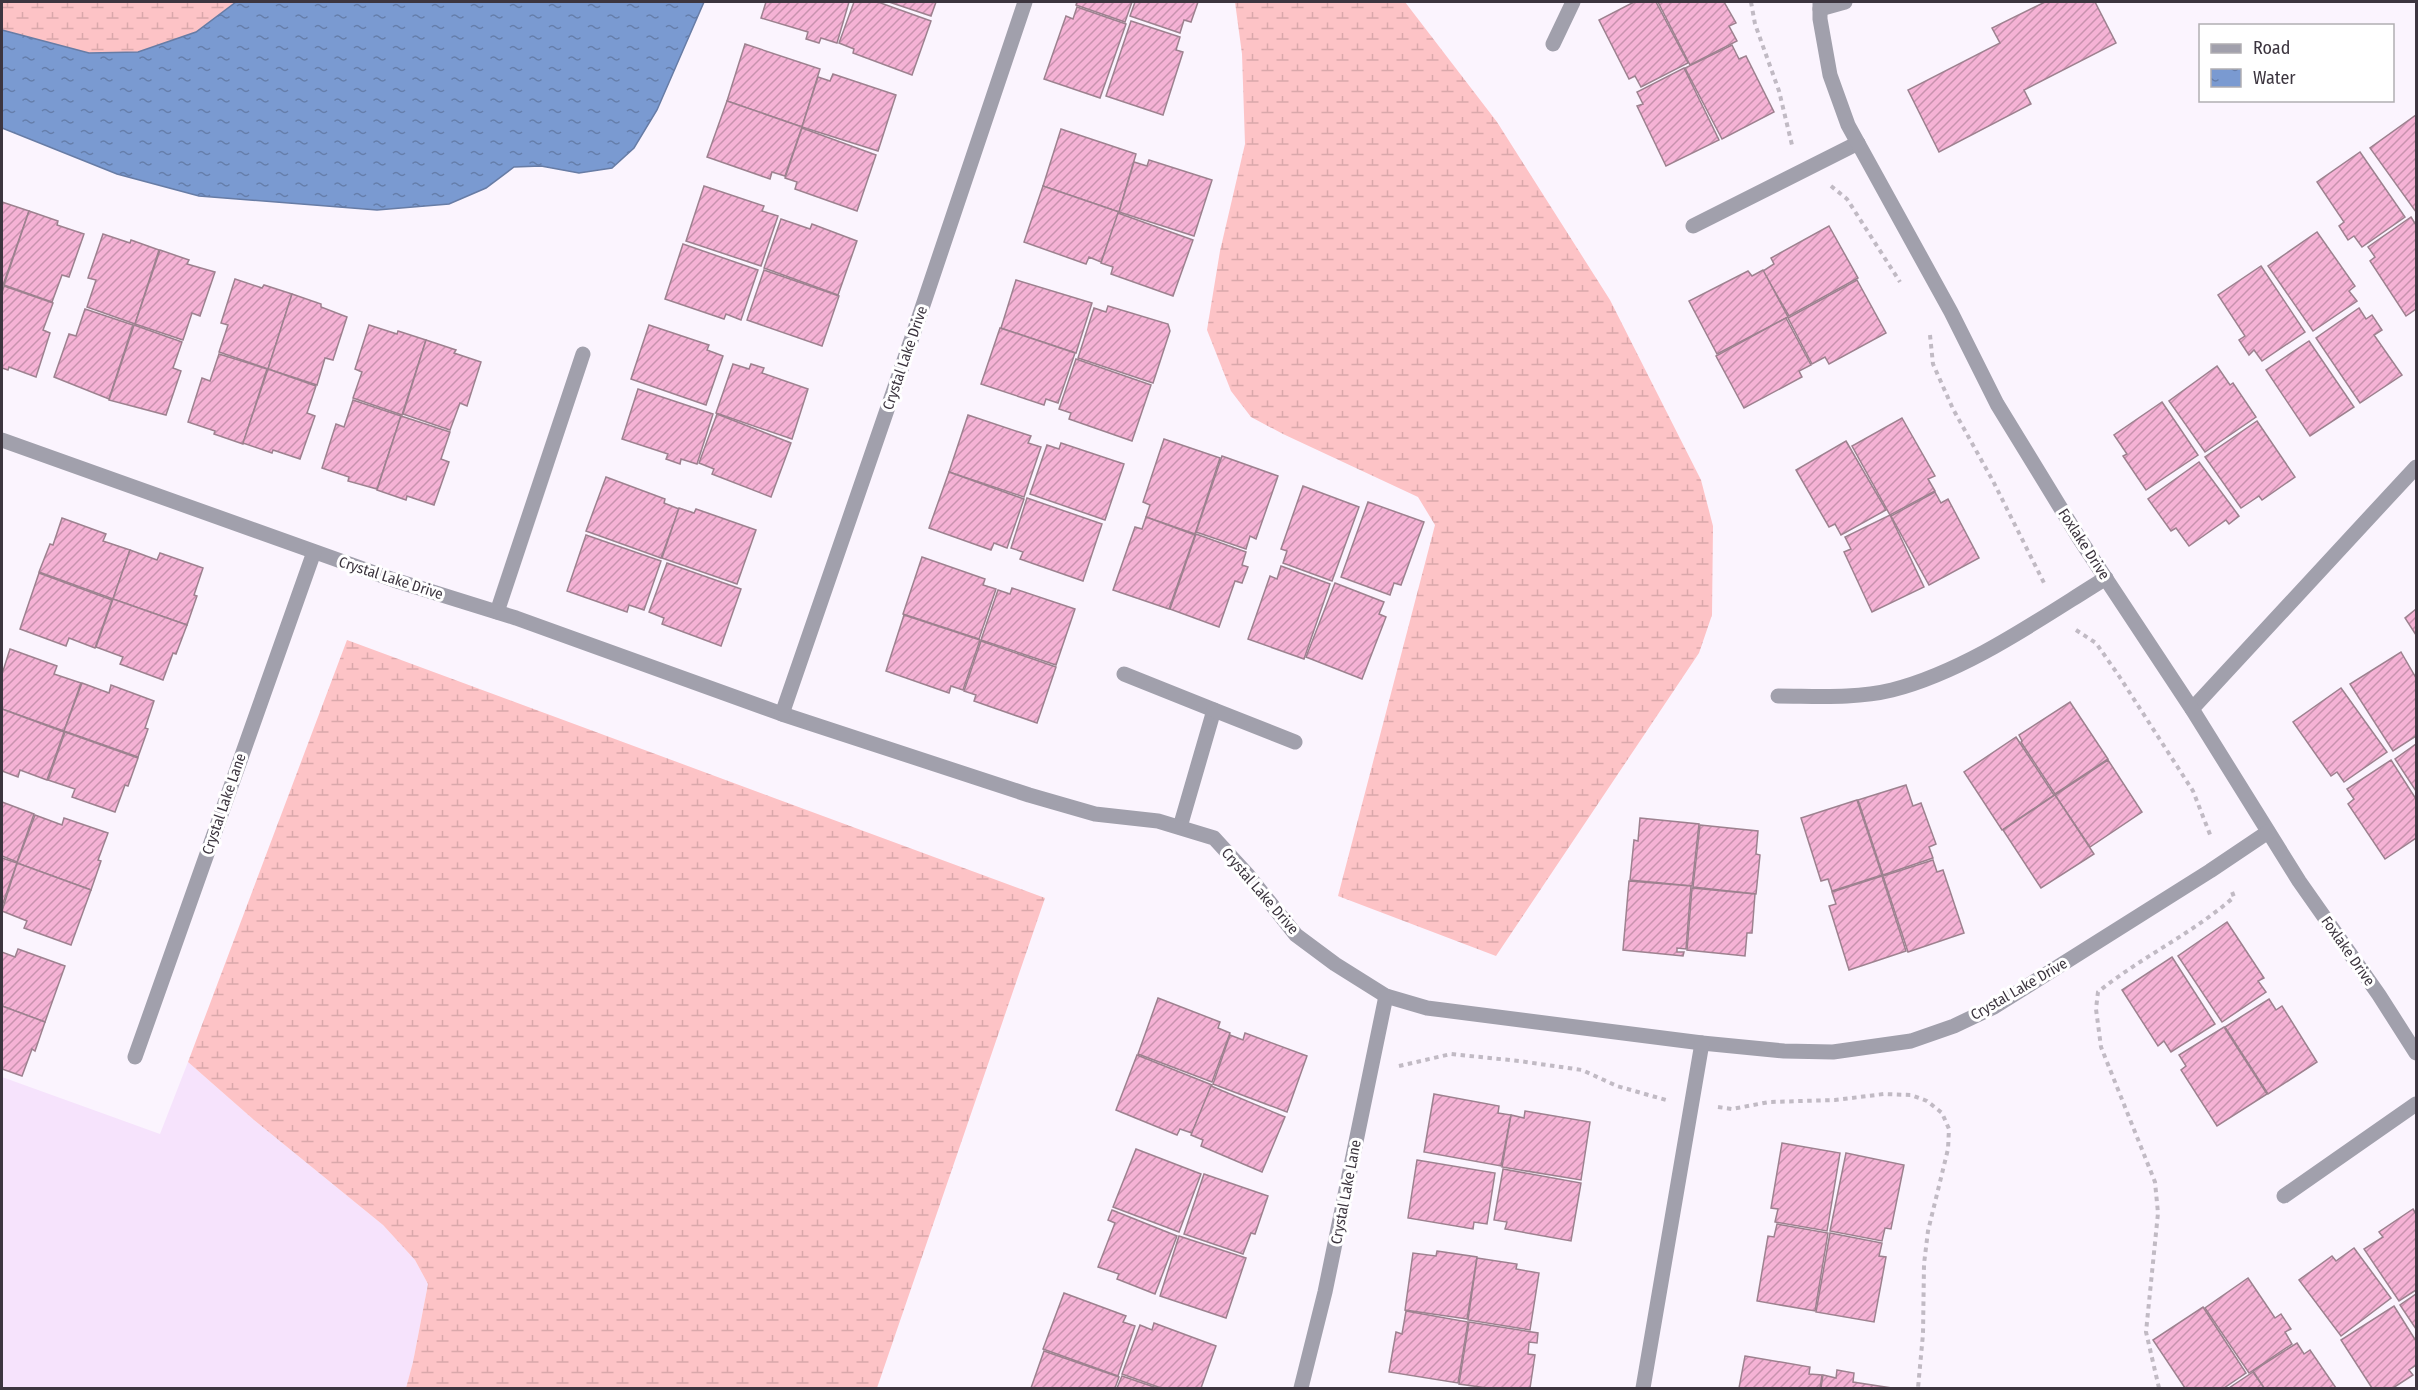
<svg xmlns="http://www.w3.org/2000/svg" width="2418" height="1390" font-family="'Fira Sans Condensed',sans-serif">
<style>
.built{fill:#f6e3fc}
.wetland{fill:url(#wetland-marsh)}
.water{fill:url(#water-ripples);stroke:#677ca5;stroke-width:1.5}
.building{fill:url(#building-hatch);stroke:#9d818f;stroke-width:1.5}
.lines{fill:none;stroke-linecap:round;stroke-linejoin:round}
.path{stroke:#c1bac4;stroke-width:4;stroke-dasharray:4.5 4.5;stroke-linecap:butt}
.lane{stroke:#a1a0ac;stroke-width:15}
.street{stroke:#a1a0ac;stroke-width:15}
.labels{text-anchor:middle;stroke-width:6;stroke-linejoin:round;paint-order:stroke}
.street-label{font-size:15px;fill:#3c353f;stroke:#fff}
</style>
<defs>
<pattern id="wetland-marsh" width="20" height="14" patternUnits="userSpaceOnUse" patternTransform="scale(1.5)"><rect width="20" height="14" fill="#fdc3c6"/><path d="M1 5h8M5 5V1M11 12h8M15 12V8" fill="none" stroke="#daa8ab"/></pattern>
<pattern id="water-ripples" width="26" height="14" patternUnits="userSpaceOnUse" patternTransform="scale(1.5)"><rect width="26" height="14" fill="#7a9ad1"/><path d="M2 4q2-2 4 0t4 0M15 11q2-2 4 0t4 0" fill="none" stroke="#657eab"/></pattern>
<pattern id="building-hatch" width="6" height="6" patternUnits="userSpaceOnUse" patternTransform="scale(1.5)"><rect width="6" height="6" fill="#f5b2d5"/><path d="M-1 1l2-2M0 6l6-6M5 7l2-2" fill="none" stroke="#c892ae"/></pattern>
</defs>
<rect width="100%" height="100%" fill="#fbf4fe"/>
<polygon class="built" points="188,1062 254,1120 383,1225 415,1260 428,1284 413,1362 406,1388 2,1388 2,1077 160,1134"/>
<g class="wetland">
<polygon points="2,2 236,2 196,32 138,52 89,53 2,30"/>
<polygon points="1235,2 1405,2 1497,122 1610,300 1701,480 1713,526 1712,615 1699,653 1496,956 1338,896 1435,525 1418,497 1283,434 1251,417 1231,391 1207,330 1220,251 1245,144 1242,54"/>
<polygon points="347,640 1045,898 877,1388 406,1388 413,1362 428,1284 415,1260 383,1225 254,1120 188,1062"/>
</g>
<polygon class="water" points="236,2 704,2 657,110 634,148 612,168 579,173 541,166 514,167 486,188 449,204 377,210 199,196 117,174 2,128 2,30 89,53 138,52 196,32"/>
<g class="building">
<polygon points="766,2 849,2 837,43 821,38 819,43 806,39 808,32 761,18"/>
<polygon points="854,2 878,2 931,21 912,75 853,53 854,49 839,43"/>
<polygon points="889,2 936,2 931,16"/>
<polygon points="1077,2 1132,2 1125,22 1076,5"/>
<polygon points="1135,2 1198,2 1191,22 1184,20 1180,33 1130,16"/>
<polygon points="1634,2 1656,2 1688,63 1641,87 1635,76 1629,79 1599,20"/>
<polygon points="1658,2 1724,2 1736,23 1729,26 1737,41 1690,65"/>
<polygon points="2045,2 2095,2 2116,43 2024,90 2031,104 1939,152 1908,90 2000,43 1992,28"/>
<polygon points="1077,7 1126,24 1100,98 1044,79 1066,16 1073,19"/>
<polygon points="1131,21 1180,37 1176,50 1183,52 1163,115 1106,96"/>
<polygon points="745,44 820,69 802,127 727,101"/>
<polygon points="1732,45 1739,59 1746,56 1774,112 1722,139 1685,68"/>
<polygon points="1684,68 1719,140 1666,166 1637,106 1643,104 1637,92"/>
<polygon points="833,74 896,95 878,151 802,127 818,77 830,81"/>
<polygon points="727,101 802,127 785,176 772,172 770,179 707,157"/>
<polygon points="2416,115 2416,212 2370,148"/>
<polygon points="802,128 876,155 857,211 795,189 797,182 785,178"/>
<polygon points="1061,129 1136,154 1119,212 1043,186"/>
<polygon points="2360,152 2405,217 2362,247 2354,236 2348,240 2339,226 2344,222 2317,182"/>
<polygon points="1149,160 1212,180 1194,236 1119,212 1134,162 1147,166"/>
<polygon points="704,186 764,206 762,211 778,216 761,266 686,241"/>
<polygon points="1043,186 1119,212 1101,262 1089,257 1086,264 1024,242"/>
<polygon points="2,202 29,211 3,285 2,285"/>
<polygon points="29,211 58,221 57,225 84,234 69,277 62,275 52,302 4,285"/>
<polygon points="1118,213 1193,240 1173,296 1111,274 1113,267 1101,263"/>
<polygon points="2411,217 2416,225 2416,309 2406,316 2370,261 2375,257 2368,247"/>
<polygon points="781,219 810,229 812,224 857,241 838,295 764,268"/>
<polygon points="1829,226 1858,278 1789,316 1763,271 1774,264 1771,258"/>
<polygon points="2317,232 2355,286 2349,291 2357,301 2313,331 2268,266"/>
<polygon points="103,234 130,243 131,240 159,250 135,324 87,307 96,280 88,278"/>
<polygon points="683,244 758,270 741,320 726,314 724,319 665,299"/>
<polygon points="160,250 189,260 187,264 215,272 200,316 192,313 183,340 135,324"/>
<polygon points="2261,266 2305,332 2262,361 2254,350 2249,355 2239,340 2245,336 2218,295"/>
<polygon points="764,270 839,296 822,346 747,320"/>
<polygon points="1763,270 1788,317 1717,354 1689,301 1748,271 1752,276"/>
<polygon points="235,279 262,288 264,285 292,294 268,369 219,352 228,325 221,323"/>
<polygon points="1016,280 1092,303 1076,353 1001,328"/>
<polygon points="1857,280 1886,333 1829,364 1825,357 1812,364 1788,318"/>
<polygon points="4,286 53,303 43,330 50,333 36,377 9,367 8,370 2,368 2,293"/>
<polygon points="292,294 321,304 321,307 347,317 333,360 325,358 317,385 268,369"/>
<polygon points="1108,306 1168,324 1170,331 1153,383 1078,358 1094,308 1106,312"/>
<polygon points="2359,308 2366,319 2372,315 2382,330 2374,335 2402,375 2360,403 2316,338"/>
<polygon points="85,309 133,325 109,399 54,377 69,334 76,336"/>
<polygon points="1786,318 1811,365 1799,371 1802,377 1744,408 1716,356"/>
<polygon points="134,325 182,342 173,368 181,371 166,415 109,400"/>
<polygon points="369,325 397,334 398,331 426,340 402,415 353,398 362,372 355,369"/>
<polygon points="649,325 709,345 707,350 723,356 706,405 631,379"/>
<polygon points="1000,328 1075,353 1058,403 1046,399 1044,405 981,384"/>
<polygon points="426,340 456,350 454,353 481,362 467,406 460,403 450,430 403,414"/>
<polygon points="2309,341 2354,407 2310,436 2266,370"/>
<polygon points="219,354 267,369 243,444 214,434 215,431 188,422 202,378 210,381"/>
<polygon points="1076,359 1151,385 1132,441 1069,419 1071,413 1059,409"/>
<polygon points="733,364 749,369 751,364 764,368 762,373 808,389 792,439 716,413"/>
<polygon points="2217,366 2230,385 2233,383 2256,417 2205,452 2169,401"/>
<polygon points="268,369 316,386 307,413 315,416 300,459 273,450 272,453 243,443"/>
<polygon points="638,389 713,414 697,464 681,459 680,464 666,459 668,454 622,439"/>
<polygon points="353,400 401,416 377,489 348,481 349,477 322,468 336,424 344,427"/>
<polygon points="2162,402 2198,455 2146,490 2123,456 2127,454 2114,435"/>
<polygon points="717,414 791,443 771,497 712,474 714,469 699,463"/>
<polygon points="968,415 1031,436 1028,443 1041,447 1024,497 949,472"/>
<polygon points="401,416 450,432 441,459 449,462 434,505 407,496 406,500 377,490"/>
<polygon points="1902,418 1935,476 1928,479 1935,491 1890,515 1852,446"/>
<polygon points="2257,421 2295,477 2262,500 2259,496 2241,508 2205,457"/>
<polygon points="1164,439 1220,458 1195,534 1146,517 1150,505 1143,502"/>
<polygon points="1846,441 1886,510 1841,535 1835,524 1829,527 1796,470"/>
<polygon points="1061,443 1124,464 1105,520 1030,494 1047,445 1059,449"/>
<polygon points="1222,456 1278,476 1256,539 1250,536 1246,549 1196,532"/>
<polygon points="2199,462 2239,516 2229,524 2226,520 2189,546 2176,528 2171,531 2148,499"/>
<polygon points="949,472 1024,499 1007,548 994,543 991,550 929,528"/>
<polygon points="606,477 665,499 664,503 679,509 661,558 586,531"/>
<polygon points="1303,486 1359,507 1332,581 1283,563 1287,551 1281,549"/>
<polygon points="1935,492 1941,503 1948,499 1979,558 1929,585 1891,516"/>
<polygon points="1027,498 1102,524 1083,581 1020,559 1023,552 1011,548"/>
<polygon points="1368,502 1424,522 1401,585 1394,583 1390,595 1341,577"/>
<polygon points="679,508 694,513 696,509 756,530 737,584 662,558"/>
<polygon points="1890,515 1924,587 1872,612 1844,552 1851,549 1845,537"/>
<polygon points="1146,517 1195,535 1169,609 1113,590 1135,527 1142,529"/>
<polygon points="62,518 106,534 103,541 130,550 113,599 39,572 50,544 53,545"/>
<polygon points="1196,534 1246,552 1242,565 1248,567 1242,583 1235,581 1219,627 1170,609"/>
<polygon points="586,535 661,561 644,610 629,605 627,612 567,591"/>
<polygon points="130,550 157,560 160,553 203,568 194,595 197,596 187,625 113,599"/>
<polygon points="922,557 985,579 983,585 996,589 979,639 903,614"/>
<polygon points="667,563 741,589 721,646 662,624 664,618 649,612"/>
<polygon points="1281,566 1330,584 1304,659 1248,639 1270,576 1277,579"/>
<polygon points="39,573 112,600 95,648 69,638 66,646 20,629"/>
<polygon points="1335,583 1384,602 1379,614 1386,617 1362,679 1306,657"/>
<polygon points="1012,588 1075,609 1056,665 981,640 998,590 1010,594"/>
<polygon points="113,599 187,625 176,654 173,653 163,680 120,664 123,657 96,647"/>
<polygon points="2416,609 2416,635 2405,618"/>
<polygon points="904,615 980,640 963,690 951,686 949,693 886,671"/>
<polygon points="981,641 1056,667 1037,723 974,701 976,695 964,691"/>
<polygon points="10,649 57,666 54,674 81,683 64,731 2,709 2,674"/>
<polygon points="2401,652 2416,678 2416,736 2393,751 2350,684"/>
<polygon points="82,683 109,693 111,685 154,701 145,728 148,729 138,757 64,731"/>
<polygon points="2341,688 2387,752 2344,782 2337,772 2331,776 2293,722"/>
<polygon points="2070,702 2108,759 2055,794 2021,742 2022,741 2019,735"/>
<polygon points="2,709 64,732 47,780 20,770 18,777 2,771"/>
<polygon points="65,732 138,758 128,786 125,785 115,812 72,797 75,789 48,780"/>
<polygon points="2016,737 2054,795 2002,830 1964,772"/>
<polygon points="2416,744 2416,791 2395,759"/>
<polygon points="2108,760 2142,812 2090,847 2055,795"/>
<polygon points="2391,760 2416,799 2416,838 2385,859 2348,804 2354,799 2347,789"/>
<polygon points="1906,785 1913,806 1921,803 1936,844 1929,847 1933,858 1883,875 1858,800"/>
<polygon points="2055,795 2094,854 2041,888 2003,830"/>
<polygon points="1857,800 1882,875 1832,891 1828,879 1821,881 1801,818"/>
<polygon points="2,802 34,814 17,862 2,856"/>
<polygon points="35,815 62,825 64,818 108,833 98,860 101,861 91,890 17,863"/>
<polygon points="1640,818 1699,824 1692,886 1630,880 1634,840 1638,841"/>
<polygon points="1700,825 1758,831 1756,854 1760,855 1756,894 1693,887"/>
<polygon points="2,858 17,863 2,906"/>
<polygon points="1933,860 1937,872 1943,870 1964,933 1908,952 1883,876"/>
<polygon points="17,863 91,890 71,945 24,928 27,921 2,911"/>
<polygon points="1882,876 1906,951 1849,970 1829,906 1836,904 1832,892"/>
<polygon points="1629,881 1691,886 1686,949 1677,948 1677,952 1684,952 1683,956 1623,950"/>
<polygon points="1692,888 1755,894 1752,933 1747,933 1745,956 1687,950"/>
<polygon points="2227,922 2264,978 2258,981 2266,992 2222,1022 2178,956"/>
<polygon points="18,949 65,966 45,1022 2,1006 2,952 15,957"/>
<polygon points="2172,957 2215,1024 2171,1052 2164,1041 2158,1046 2122,990"/>
<polygon points="1158,998 1220,1022 1218,1028 1230,1033 1212,1082 1138,1054"/>
<polygon points="2269,999 2276,1010 2282,1006 2317,1062 2268,1094 2225,1027"/>
<polygon points="2,1006 45,1022 35,1051 32,1049 22,1076 2,1069"/>
<polygon points="2224,1027 2267,1094 2217,1126 2181,1070 2186,1066 2179,1055"/>
<polygon points="1245,1033 1307,1056 1287,1112 1213,1084 1230,1035 1243,1040"/>
<polygon points="1137,1055 1212,1085 1192,1133 1180,1129 1177,1135 1116,1110"/>
<polygon points="1211,1086 1285,1117 1262,1172 1201,1146 1203,1140 1191,1135"/>
<polygon points="1434,1094 1499,1106 1498,1113 1511,1115 1501,1166 1424,1152"/>
<polygon points="1525,1111 1590,1122 1581,1180 1502,1167 1511,1115 1524,1118"/>
<polygon points="1782,1143 1840,1153 1827,1231 1775,1222 1778,1209 1771,1208"/>
<polygon points="1136,1149 1201,1174 1179,1232 1113,1207"/>
<polygon points="1846,1153 1904,1165 1891,1229 1885,1228 1882,1241 1830,1231"/>
<polygon points="1417,1160 1495,1173 1487,1224 1474,1222 1473,1229 1408,1218"/>
<polygon points="1503,1169 1581,1183 1571,1241 1505,1229 1507,1222 1494,1220"/>
<polygon points="1204,1174 1268,1196 1255,1234 1251,1233 1243,1254 1184,1234"/>
<polygon points="2413,1209 2416,1214 2416,1290 2399,1301 2364,1249 2383,1237 2379,1232"/>
<polygon points="1112,1210 1177,1236 1155,1294 1117,1279 1119,1274 1098,1267 1115,1223 1108,1220"/>
<polygon points="1777,1224 1828,1233 1815,1311 1757,1301 1768,1236 1774,1237"/>
<polygon points="1830,1233 1882,1243 1879,1256 1886,1257 1874,1322 1816,1312"/>
<polygon points="1179,1236 1246,1258 1226,1318 1160,1296"/>
<polygon points="2354,1248 2391,1298 2341,1336 2299,1280 2332,1256 2336,1261"/>
<polygon points="1437,1251 1477,1257 1467,1319 1405,1310 1413,1253 1436,1256"/>
<polygon points="1477,1258 1517,1264 1516,1269 1539,1273 1530,1330 1468,1320"/>
<polygon points="2248,1278 2275,1318 2281,1314 2291,1329 2285,1332 2292,1344 2249,1373 2205,1308"/>
<polygon points="1064,1293 1126,1316 1123,1322 1135,1326 1118,1376 1043,1349"/>
<polygon points="2416,1294 2416,1329 2400,1305"/>
<polygon points="2394,1306 2416,1341 2416,1365 2409,1370 2413,1375 2393,1388 2372,1388 2341,1340"/>
<polygon points="2203,1307 2246,1373 2224,1388 2185,1388 2153,1340"/>
<polygon points="1406,1311 1468,1322 1458,1383 1389,1372 1396,1332 1402,1334"/>
<polygon points="1469,1322 1538,1333 1537,1343 1529,1342 1528,1354 1535,1355 1530,1388 1487,1388 1459,1384"/>
<polygon points="1154,1323 1216,1346 1201,1388 1161,1388 1122,1374 1140,1325 1152,1330"/>
<polygon points="2297,1343 2304,1354 2310,1350 2336,1388 2264,1388 2253,1371"/>
<polygon points="1044,1351 1119,1377 1115,1388 1031,1388"/>
<polygon points="1745,1356 1810,1367 1809,1374 1822,1375 1820,1388 1739,1388"/>
<polygon points="1837,1370 1854,1373 1853,1382 1892,1388 1821,1388 1823,1375 1836,1378"/>
<polygon points="2253,1372 2264,1388 2229,1388"/>
<polygon points="1122,1376 1157,1388 1117,1388"/>
</g>
<g class="lines">
<g class="path">
<polyline points="1751,2 1755,24 1779,91 1792,145"/>
<polyline points="1831,186 1847,199 1900,282"/>
<polyline points="1930,335 1933,364 1953,409 1993,481 2045,585"/>
<polyline points="2076,630 2096,643 2119,676 2193,791 2211,837"/>
<polyline points="1399,1066 1451,1054 1519,1061 1582,1070 1617,1086 1666,1100"/>
<polyline points="1718,1107 1732,1109 1769,1102 1835,1100 1884,1094 1911,1095 1927,1101 1942,1113 1949,1129 1948,1149 1928,1231 1924,1264 1923,1334 1918,1388"/>
<path d="M2159 1388 2146 1332 2158 1213 2155 1182 2101 1047 2096 1009 2098 992C2141 957 2192 934 2234 897L2231 889"/>
</g>
<g class="lane">
<polyline points="1820,9 1845,2"/>
<polyline points="1553,44 1573,2"/>
<polyline points="1693,226 1858,143"/>
<polyline points="497,612 583,354"/>
<polyline points="1124,674 1214,710 1180,827"/>
<path d="M1778 696C1816 696 1855 699 1892 690 1967 671 2041 618 2106 578"/>
<polyline points="2192,709 2416,467"/>
<polyline points="1214,710 1295,742"/>
<polyline points="2284,1196 2416,1104"/>
</g>
<g class="street">
<polyline points="1820,2 1820,19 1830,75 1848,125 1951,312 1997,404 2079,538 2192,709 2299,881 2379,995 2416,1053"/>
<polyline points="2,440 394,580 516,618 782,714 1029,795 1095,814 1158,821 1214,838 1247,874 1296,935 1335,964 1386,996 1427,1008 1702,1043 1784,1051 1833,1052 1911,1041 1954,1026 1994,1007 2210,871 2268,832"/>
<polyline points="782,714 917,323 1025,2"/>
<polyline points="135,1057 314,552"/>
<polyline points="1301,1388 1325,1292 1386,996"/>
<polyline points="1643,1388 1702,1043"/>
</g>
</g>
<g class="labels">
<g class="street-label">
<text transform="translate(905 358) rotate(-71)" y="5">Crystal Lake Drive</text>
<text transform="translate(2084 544) rotate(57)" y="5">Foxlake Drive</text>
<text transform="translate(391 578) rotate(18)" y="5">Crystal Lake Drive</text>
<text transform="translate(224 804) rotate(-71)" y="5">Crystal Lake Lane</text>
<text transform="translate(1260 891) rotate(49)" y="5">Crystal Lake Drive</text>
<text transform="translate(2348 951) rotate(55)" y="5">Foxlake Drive</text>
<text transform="translate(2019 989) rotate(-30)" y="5">Crystal Lake Drive</text>
<text transform="translate(1346 1192) rotate(-79)" y="5">Crystal Lake Lane</text>
</g>
</g>
<rect width="2418" height="1390" fill="none" stroke="#3c353f" stroke-width="6"/>
<rect x="2199" y="24" width="195" height="78" fill="#ffffff" stroke="#b1aeb2" stroke-width="1.5"/>
<rect x="2211" y="44" width="30" height="9" fill="#a1a0ac" stroke="#b1aeb2" stroke-width="1.5"/>
<text x="2253" y="54" font-size="18" fill="#3c353f">Road</text>
<rect x="2211" y="69" width="30" height="18" fill="url(#water-ripples)" stroke="#b1aeb2" stroke-width="1.5"/>
<text x="2253" y="84" font-size="18" fill="#3c353f">Water</text>
</svg>
